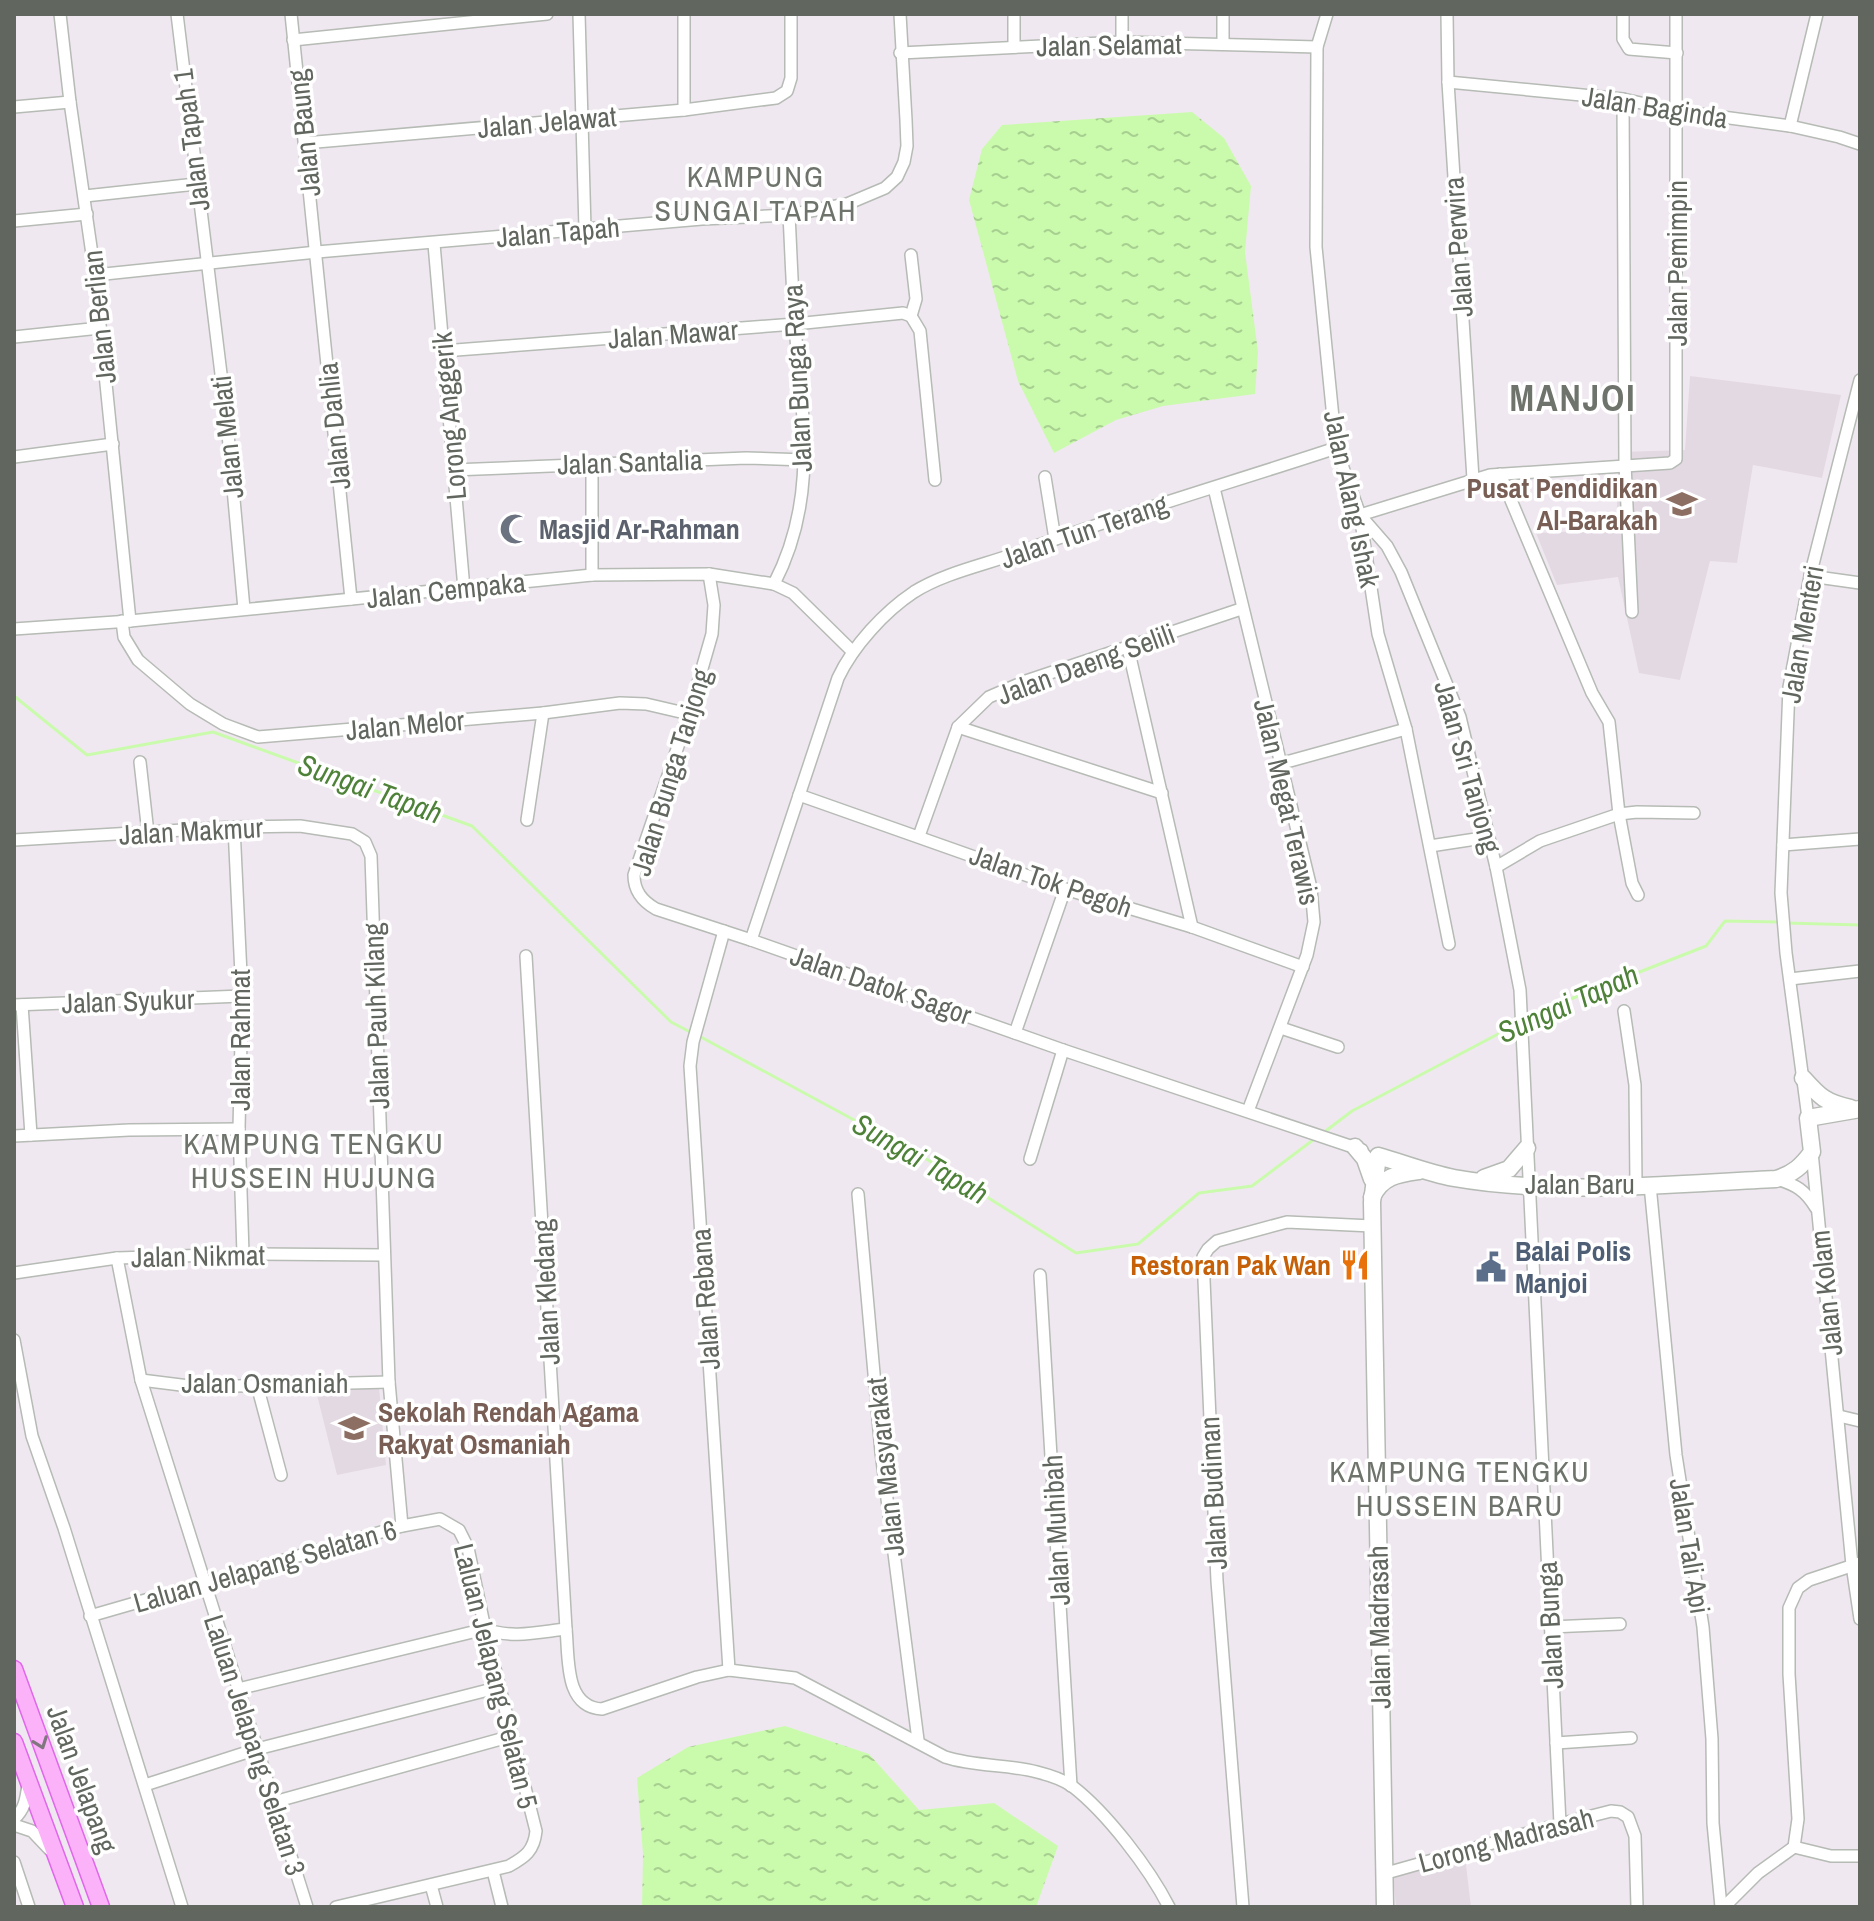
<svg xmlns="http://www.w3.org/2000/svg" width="1874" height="1921" font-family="'Archivo Narrow',sans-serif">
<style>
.education{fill:#e3d9e3}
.water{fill:url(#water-ripples)}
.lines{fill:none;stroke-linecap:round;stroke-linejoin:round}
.stream{stroke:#cafbad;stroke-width:3}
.street-casing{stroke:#b6bbb5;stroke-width:14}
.secondary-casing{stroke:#b5bbb4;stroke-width:19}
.primary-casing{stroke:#e066eb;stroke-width:19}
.street{stroke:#fff;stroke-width:11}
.secondary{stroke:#fff;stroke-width:16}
.primary{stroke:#fbb2f9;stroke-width:16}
.oneway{stroke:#80767e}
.labels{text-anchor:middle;stroke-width:7;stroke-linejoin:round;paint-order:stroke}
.street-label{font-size:28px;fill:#61675f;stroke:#fff}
.education-label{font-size:28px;font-weight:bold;fill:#785e54;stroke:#fff;text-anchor:end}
.worship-label{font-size:28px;font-weight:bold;fill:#5b616d;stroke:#fff;text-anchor:start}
.service-label{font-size:28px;font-weight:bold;fill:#4e5e75;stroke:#fff;text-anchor:start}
.food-label{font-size:28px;font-weight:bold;fill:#c56008;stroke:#fff;text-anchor:end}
.neighbourhood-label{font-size:30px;letter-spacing:2px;fill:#6e746b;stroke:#fff}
.water-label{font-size:30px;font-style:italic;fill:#4f8239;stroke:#fff}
.district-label{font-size:36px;font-weight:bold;letter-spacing:2px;fill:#6e746b;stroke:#fff}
</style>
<defs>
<pattern id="water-ripples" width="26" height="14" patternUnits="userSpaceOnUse" patternTransform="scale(2)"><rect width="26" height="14" fill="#cafbad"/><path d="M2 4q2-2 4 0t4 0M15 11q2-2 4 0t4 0" fill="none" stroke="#a7cf90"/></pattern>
</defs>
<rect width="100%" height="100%" fill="#f0e8f0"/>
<g class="education">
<polygon points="1690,376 1841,395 1822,478 1753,465 1737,563 1710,561 1680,680 1639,673 1618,577 1557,585 1536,533 1616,530 1619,452 1685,450"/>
<polygon points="379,1387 386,1465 337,1475 316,1391"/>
<polygon points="1465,1856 1471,1907 1396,1907 1393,1876"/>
</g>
<g class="water">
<polygon points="1192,112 1224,138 1251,186 1245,252 1258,352 1255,394 1163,406 1116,420 1054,453 1018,381 969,200 982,149 1002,125"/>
<polygon points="785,1726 869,1754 919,1810 994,1803 1058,1846 1036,1907 642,1907 643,1854 637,1778 688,1747"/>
</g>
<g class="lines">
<g class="stream">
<polyline points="14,696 87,755 213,732 472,826 671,1022 692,1033"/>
<polyline points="1786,923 1860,925"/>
<polyline points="1525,1020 1550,1007 1706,946 1725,921 1778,922"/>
<polyline points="699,1036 928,1160 1076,1253 1138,1244 1199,1193 1252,1186 1317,1137"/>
<polyline points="1323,1133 1352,1111 1519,1023"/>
</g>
<g class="street-casing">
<g id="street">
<polyline points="60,14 70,102 95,275 130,621"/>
<polyline points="177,14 227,423 244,609"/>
<polyline points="291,14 351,599"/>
<polyline points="579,14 585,229"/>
<polyline points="684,14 684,110"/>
<polyline points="1014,14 1014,47"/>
<polyline points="1122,14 1122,42"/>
<polyline points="1223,14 1223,44"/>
<polyline points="1327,14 1317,47 1316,247 1336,448 1360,515 1378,634 1406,729 1449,944"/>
<polyline points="1447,14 1448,82 1473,479"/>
<polyline points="1623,14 1623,39 1629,49 1677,53"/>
<polyline points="293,40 547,14"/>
<polyline points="900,53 1122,42 1317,47"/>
<polyline points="1448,82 1623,99 1677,111 1790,126 1839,137 1860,144"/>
<polyline points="1623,99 1625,464 1632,612"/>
<polyline points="14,107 70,102"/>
<polyline points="1790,126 1817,14"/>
<polyline points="305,143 684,110 776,98 787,91 791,78 791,14"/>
<polyline points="85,196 196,184"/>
<polyline points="14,221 87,214"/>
<polyline points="434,244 464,589"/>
<polyline points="95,275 317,252 702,219 789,215 847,204 885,188 897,177 904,162 907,146 906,120 900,14"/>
<polyline points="911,316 916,299 911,255"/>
<polyline points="14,337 100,328"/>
<polyline points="443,351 795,324 903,313 911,316 920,331 935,480"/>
<path d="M1336 448C1230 483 1122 514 1017 553 984 565 944 573 914 592 884 612 853 646 838 678L751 940 1063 1050 1362 1150"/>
<polyline points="14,457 113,444"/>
<polyline points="592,463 592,575"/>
<polyline points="453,470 746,458 806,460"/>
<polyline points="1500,474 1592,693 1609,722 1619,814 1632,883 1638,895"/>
<polyline points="1045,477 1055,539"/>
<polyline points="1214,488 1311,888 1314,922 1307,955 1248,1111"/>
<polyline points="1360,515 1387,546 1401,572 1460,717 1496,867 1520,990 1560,1824"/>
<polyline points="1360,515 1490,475 1670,463 1676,459 1676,14"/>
<path d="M709 574 714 605 712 634 689 714 634 875C634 891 642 901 656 909L751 940"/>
<polyline points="1810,576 1860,583"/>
<path d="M774 584C819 497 802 417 795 326 792 289 791 252 789 215"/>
<polyline points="122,621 124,637 138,660 190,704 223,724 258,737 543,713 620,703 646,704 689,714"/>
<polyline points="14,629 130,621 592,575 709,574 774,584 793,593 853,652"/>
<polyline points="1128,648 1192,927"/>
<polyline points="958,727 1162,793"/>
<polyline points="140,762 148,833"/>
<polyline points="1279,764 1406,729"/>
<polyline points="799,795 1065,889 1192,927 1303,967"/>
<polyline points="527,820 543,713"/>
<polyline points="234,827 242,996 239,1129 243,1254"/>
<polyline points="919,836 958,727 989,697 1026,681 1241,609"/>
<polyline points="14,840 234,827 300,826 352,834 365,842 371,856 389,1382 402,1526"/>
<polyline points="1783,845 1860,839"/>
<polyline points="1430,846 1489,837"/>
<polyline points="1496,867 1540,841 1619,814 1637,812 1694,813"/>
<polyline points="724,931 693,1042 690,1066 729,1670"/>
<polyline points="526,956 566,1629"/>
<polyline points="1790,979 1860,971"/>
<polyline points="14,1005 242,996"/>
<polyline points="22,1005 31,1135"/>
<polyline points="1624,1011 1635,1085 1636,1185"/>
<polyline points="1281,1028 1338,1047"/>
<polyline points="1015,1033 1065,889"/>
<polyline points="1808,1118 1786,953 1781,893 1789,687 1810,576 1860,380"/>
<polyline points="14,1136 129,1130 239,1129"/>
<polyline points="1812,1152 1852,1565 1860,1619"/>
<polyline points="1030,1159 1063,1050"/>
<path d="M1777 1179C1796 1185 1805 1190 1816 1208"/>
<polyline points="1650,1185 1676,1455 1703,1627 1712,1739 1713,1823 1721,1907"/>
<polyline points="858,1194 881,1452 918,1740"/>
<polyline points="117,1258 141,1380 307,1907"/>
<polyline points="14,1273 117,1258 243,1254 384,1255"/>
<polyline points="1040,1275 1071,1786"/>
<polyline points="14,1340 32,1436 64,1528 182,1907"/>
<polyline points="141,1380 197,1387 389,1382"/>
<polyline points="257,1385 281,1475"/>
<polyline points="1839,1416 1860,1421"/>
<path d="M90 1616 402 1526 440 1519 459 1530 468 1548 485 1629 536 1831C534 1851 525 1857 509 1866L336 1907"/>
<polyline points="1550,1627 1620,1624"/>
<path d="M238 1689 485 1629C512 1639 539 1632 566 1629 569 1658 564 1707 602 1709L697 1677 729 1670 795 1678 945 1757C976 1767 1007 1764 1037 1772 1049 1775 1062 1779 1072 1786 1107 1813 1149 1868 1169 1907"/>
<polyline points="1556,1743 1631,1738"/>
<polyline points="145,1785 257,1749 500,1687"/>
<polyline points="274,1802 512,1736"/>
<path d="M14 1819C25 1809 26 1799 28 1784"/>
<polyline points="14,1825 32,1831 50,1850"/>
<polyline points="1794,1847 1798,1819 1789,1674 1789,1608 1798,1588 1809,1580 1860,1563"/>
<polyline points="1794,1847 1831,1856 1860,1856"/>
<polyline points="14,1862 29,1907"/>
<polyline points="493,1871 502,1907"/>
<polyline points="1383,1874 1560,1824 1611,1811 1620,1812 1628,1817 1635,1836 1637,1907"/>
<polyline points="431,1885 437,1907"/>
<polyline points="1243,1907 1217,1581 1203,1257 1208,1249 1217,1241 1287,1222 1372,1226"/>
<polyline points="1724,1907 1758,1873 1794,1847"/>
</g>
</g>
<g class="secondary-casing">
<g id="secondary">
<path d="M1803 1078C1820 1097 1826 1103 1851 1108"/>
<polyline points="1355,1147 1365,1159 1372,1179"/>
<polyline points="1484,1178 1509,1169 1527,1148"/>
<path d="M1372 1197C1382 1176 1398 1174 1419 1171"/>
<path d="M1385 1907 1372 1202 1378 1156C1403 1163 1428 1173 1454 1178 1556 1196 1673 1184 1776 1179 1793 1174 1802 1166 1812 1152L1808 1118 1860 1109"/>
</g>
</g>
<g class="primary-casing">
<g id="primary">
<polyline points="14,1669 101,1907"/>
<polyline points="14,1742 75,1907"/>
</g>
</g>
<use href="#street" class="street"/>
<use href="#secondary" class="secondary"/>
<use href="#primary" class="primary"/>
</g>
<defs><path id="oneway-chevron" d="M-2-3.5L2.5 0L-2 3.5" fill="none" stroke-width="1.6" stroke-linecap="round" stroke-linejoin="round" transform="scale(2)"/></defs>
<use class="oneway" href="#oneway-chevron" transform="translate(41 1743) rotate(70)"/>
<defs>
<g id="school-bare" transform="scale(2.4)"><path d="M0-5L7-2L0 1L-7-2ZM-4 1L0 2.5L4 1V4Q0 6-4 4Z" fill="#8d6e63" stroke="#fff" stroke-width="2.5" paint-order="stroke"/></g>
<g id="mosque-bare" transform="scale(2.4)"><path d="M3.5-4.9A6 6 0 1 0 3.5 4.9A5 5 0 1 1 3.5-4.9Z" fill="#6b7280" stroke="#fff" stroke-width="2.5" paint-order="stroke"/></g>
<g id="restaurant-bare" transform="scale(2.4)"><path d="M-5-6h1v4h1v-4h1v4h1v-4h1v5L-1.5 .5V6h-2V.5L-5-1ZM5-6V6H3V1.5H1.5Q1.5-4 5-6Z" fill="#e8710a" stroke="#fff" stroke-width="2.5" paint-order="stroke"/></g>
<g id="civic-bare" transform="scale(2.4)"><path d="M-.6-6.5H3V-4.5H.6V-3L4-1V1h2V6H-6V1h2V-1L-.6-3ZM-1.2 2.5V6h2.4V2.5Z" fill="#5c6f8a" stroke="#fff" stroke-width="2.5" paint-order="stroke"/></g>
</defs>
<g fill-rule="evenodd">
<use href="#school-bare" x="1682" y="504"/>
<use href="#mosque-bare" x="515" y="529"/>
<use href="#restaurant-bare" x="1355" y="1265"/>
<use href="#civic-bare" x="1491" y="1267"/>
<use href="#school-bare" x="354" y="1428"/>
</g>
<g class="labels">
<g class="street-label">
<text transform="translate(1109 45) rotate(-1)" y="10">Jalan Selamat</text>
<text transform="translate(1655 107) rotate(9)" y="10">Jalan Baginda</text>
<text transform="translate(547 122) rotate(-5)" y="10">Jalan Jelawat</text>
<text transform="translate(304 133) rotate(-96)" y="10">Jalan Baung</text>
<text transform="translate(191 140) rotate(-97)" y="10">Jalan Tapah 1</text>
<text transform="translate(558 232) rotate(-5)" y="10">Jalan Tapah</text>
<text transform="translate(1458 247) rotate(-94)" y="10">Jalan Perwira</text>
<text transform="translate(1677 263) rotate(-90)" y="10">Jalan Pemimpin</text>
<text transform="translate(99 317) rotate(-96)" y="10">Jalan Berlian</text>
<text transform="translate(673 334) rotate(-4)" y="10">Jalan Mawar</text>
<text transform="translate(797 378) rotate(-93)" y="10">Jalan Bunga Raya</text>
<text transform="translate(449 416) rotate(-95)" y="10">Lorong Anggerik</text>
<text transform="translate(334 426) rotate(-96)" y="10">Jalan Dahlia</text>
<text transform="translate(227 437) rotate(-96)" y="10">Jalan Melati</text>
<text transform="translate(630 462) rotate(-2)" y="10">Jalan Santalia</text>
<text transform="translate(1352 499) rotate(78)" y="10">Jalan Alang Ishak</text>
<text transform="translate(1084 531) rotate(-19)" y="10">Jalan Tun Terang</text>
<text transform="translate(446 590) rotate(-6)" y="10">Jalan Cempaka</text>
<text transform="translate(1802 634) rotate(-80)" y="10">Jalan Menteri</text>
<text transform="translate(1086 664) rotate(-20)" y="10">Jalan Daeng Selili</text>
<text transform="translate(405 725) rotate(-5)" y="10">Jalan Melor</text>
<text transform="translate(1468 767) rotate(74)" y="10">Jalan Sri Tanjong</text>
<text transform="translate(671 772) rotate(-73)" y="10">Jalan Bunga Tanjong</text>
<text transform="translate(1287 802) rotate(77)" y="10">Jalan Megat Terawis</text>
<text transform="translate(191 831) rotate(-3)" y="10">Jalan Makmur</text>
<text transform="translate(1051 881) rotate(19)" y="10">Jalan Tok Pegoh</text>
<text transform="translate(881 985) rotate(19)" y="10">Jalan Datok Sagor</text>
<text transform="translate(128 1001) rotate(-2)" y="10">Jalan Syukur</text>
<text transform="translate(376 1016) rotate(-92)" y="10">Jalan Pauh Kilang</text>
<text transform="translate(240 1040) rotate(-90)" y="10">Jalan Rahmat</text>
<text x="1580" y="1194">Jalan Baru</text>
<text transform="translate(198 1256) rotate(-1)" y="10">Jalan Nikmat</text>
<text transform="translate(546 1292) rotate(-93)" y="10">Jalan Kledang</text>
<text transform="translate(1826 1293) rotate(-96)" y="10">Jalan Kolam</text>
<text transform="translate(705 1299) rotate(-94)" y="10">Jalan Rebana</text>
<text x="265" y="1393">Jalan Osmaniah</text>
<text transform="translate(885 1467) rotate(-96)" y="10">Jalan Masyarakat</text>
<text transform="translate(1213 1493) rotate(-93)" y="10">Jalan Budiman</text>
<text transform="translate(1056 1530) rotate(-93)" y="10">Jalan Muhibah</text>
<text transform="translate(1690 1546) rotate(81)" y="10">Jalan Tali Api</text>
<text transform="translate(265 1566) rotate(-16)" y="10">Laluan Jelapang Selatan 6</text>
<text transform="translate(1550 1625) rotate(-93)" y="10">Jalan Bunga</text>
<text transform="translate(1379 1627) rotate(-91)" y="10">Jalan Madrasah</text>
<text transform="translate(496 1676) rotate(76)" y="10">Laluan Jelapang Selatan 5</text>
<text transform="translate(255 1745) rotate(72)" y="10">Laluan Jelapang Selatan 3</text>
<text transform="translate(82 1779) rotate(70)" y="10">Jalan Jelapang</text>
<text transform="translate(1506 1840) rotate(-15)" y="10">Lorong Madrasah</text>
</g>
<g class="education-label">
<text x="1658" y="498">Pusat Pendidikan<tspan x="1658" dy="32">Al-Barakah</tspan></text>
<text x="378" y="1422" text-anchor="start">Sekolah Rendah Agama<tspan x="378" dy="32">Rakyat Osmaniah</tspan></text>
</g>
<g class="worship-label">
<text x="539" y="539">Masjid Ar-Rahman</text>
</g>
<g class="service-label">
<text x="1515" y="1261">Balai Polis<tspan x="1515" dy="32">Manjoi</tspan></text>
</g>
<g class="food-label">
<text x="1331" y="1275">Restoran Pak Wan</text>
</g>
<g class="neighbourhood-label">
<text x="756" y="187">KAMPUNG<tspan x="756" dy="34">SUNGAI TAPAH</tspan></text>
<text x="314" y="1154">KAMPUNG TENGKU<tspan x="314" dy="34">HUSSEIN HUJUNG</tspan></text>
<text x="1460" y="1482">KAMPUNG TENGKU<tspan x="1460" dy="34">HUSSEIN BARU</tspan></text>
</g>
<g class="water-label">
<text transform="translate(370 789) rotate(20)" y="10">Sungai Tapah</text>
<text transform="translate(1568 1004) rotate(-24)" y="10">Sungai Tapah</text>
<text transform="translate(920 1159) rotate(30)" y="10">Sungai Tapah</text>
</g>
<g class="district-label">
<text x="1573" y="411">MANJOI</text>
</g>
</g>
<rect width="1874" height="1921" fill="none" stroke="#61675f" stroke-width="32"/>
</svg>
